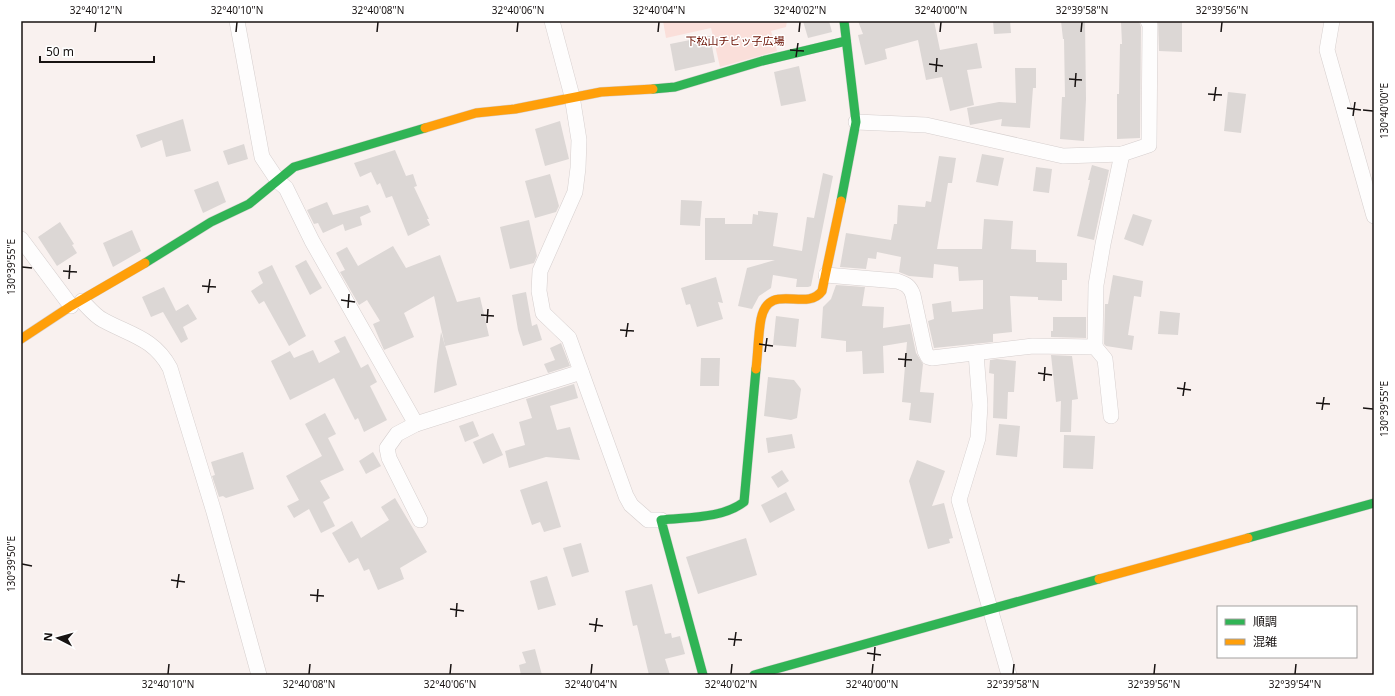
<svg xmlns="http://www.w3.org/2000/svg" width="1395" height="696" font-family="'Noto Sans','Noto Sans JP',sans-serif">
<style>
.green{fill:#fadfda}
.building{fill:#dcd7d5}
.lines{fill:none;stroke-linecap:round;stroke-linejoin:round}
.street-casing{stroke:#d6cfce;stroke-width:16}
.fast-casing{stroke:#d6cfce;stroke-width:10}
.slow-casing{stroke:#d6cfce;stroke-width:10}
.street{stroke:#fefdfd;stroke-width:15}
.fast{stroke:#30b455;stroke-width:9}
.slow{stroke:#ff9f0a;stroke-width:9}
.ticks{fill:none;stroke:#181312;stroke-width:1.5}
.labels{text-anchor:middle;stroke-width:3;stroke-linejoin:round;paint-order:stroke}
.park-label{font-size:11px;fill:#690f00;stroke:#fff}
.neatline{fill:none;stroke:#181312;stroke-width:1.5}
.ticks-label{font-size:10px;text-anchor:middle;fill:#181312}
</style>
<rect width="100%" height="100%" fill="#f9f1ef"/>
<polygon class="green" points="663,21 787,21 786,27 771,31 777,51 720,67 711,28 666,38"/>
<g class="building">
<polygon points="803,21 829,21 832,32 808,38"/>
<polygon points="858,21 934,21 940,50 977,43 982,68 967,70 974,105 950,111 942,77 926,80 918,40 885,49 887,59 865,65 858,35 863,34"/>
<polygon points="993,21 1010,21 1011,33 994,34"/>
<polygon points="1061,21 1085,21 1086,99 1084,141 1060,139 1062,97 1065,97 1064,39 1063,39"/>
<polygon points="1139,21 1141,27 1140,138 1117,139 1117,94 1119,94 1120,44 1122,44 1121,22"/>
<polygon points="1158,21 1182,22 1182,52 1159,51"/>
<polygon points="710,36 715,62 675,71 670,44"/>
<polygon points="799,66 806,101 781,106 774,72"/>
<polygon points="1015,68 1036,68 1036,88 1033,88 1030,128 1001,126 1002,119 970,125 967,108 999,102 1016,103"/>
<polygon points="1228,92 1246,94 1241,133 1224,131"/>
<polygon points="183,119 191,151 166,157 162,140 141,148 136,135"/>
<polygon points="560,121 569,159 545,166 535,129"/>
<polygon points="244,144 248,159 228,165 223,151"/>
<polygon points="395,150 406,176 413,174 417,186 414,187 429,219 427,219 430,225 408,236 392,196 386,198 380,183 377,185 371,172 360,177 354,163"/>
<polygon points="982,154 1004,158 998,186 976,182"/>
<polygon points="939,156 956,158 952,183 948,183 937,249 982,249 984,219 1013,221 1011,249 1036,250 1036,262 1067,263 1067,280 1062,280 1062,301 1038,300 1038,297 1010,296 1012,332 993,334 993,342 934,348 928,321 934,319 932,304 951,301 952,312 983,309 983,280 959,281 958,267 934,264 933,278 909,276 899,272 901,257 877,252 876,259 868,258 866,269 840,267 846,233 891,240 894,224 897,224 898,205 925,207 926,201 931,202"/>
<polygon points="1092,165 1109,170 1094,240 1077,236 1090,180 1088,180"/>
<polygon points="1036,167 1052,169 1049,193 1033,191"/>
<polygon points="823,173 833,176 811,286 808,287 796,287 797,279 773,275 771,288 759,296 752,309 738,306 747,268 775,260 705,260 705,218 725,218 725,224 752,224 753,214 758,215 758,211 778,213 773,246 802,251 807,217 814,218"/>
<polygon points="550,174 559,206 556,212 535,218 525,181"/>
<polygon points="218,181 226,202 203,213 194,190"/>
<polygon points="681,200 702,201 700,226 680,225"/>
<polygon points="327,202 333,215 368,205 371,212 360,217 362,225 345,231 343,224 323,233 318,223 314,224 307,210"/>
<polygon points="1133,214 1152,220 1143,246 1124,239"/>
<polygon points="529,220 537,256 534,263 510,269 500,227"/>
<polygon points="60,222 74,244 72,245 77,253 57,266 38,237"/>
<polygon points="132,230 141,251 113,267 103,243"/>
<polygon points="393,246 406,268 440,255 457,302 480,297 489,336 445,346 434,296 404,313 414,337 384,350 373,324 380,321 367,300 359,305 340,272 345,270 336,253 347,247 358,266"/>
<polygon points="306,260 322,288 310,295 295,266"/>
<polygon points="272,265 306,336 289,346 264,301 259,304 251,291 263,283 258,272"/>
<polygon points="1113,275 1143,281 1141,297 1134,296 1128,335 1134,336 1132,350 1106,346 1104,344 1105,304 1108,304"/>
<polygon points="716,277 723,303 718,302 723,319 697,327 690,304 686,305 681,288"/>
<polygon points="836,285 865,287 862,306 884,307 883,328 910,324 916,353 923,364 920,392 934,393 931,423 909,420 911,403 902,402 907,342 883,346 884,373 863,374 862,351 846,352 846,341 821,338 823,307 831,299"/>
<polygon points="164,287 176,311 188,304 197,319 183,327 188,339 181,343 163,312 151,317 142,297"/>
<polygon points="526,292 532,326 537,324 542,340 523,346 518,330 512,295"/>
<polygon points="1160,311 1180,313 1178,335 1158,334"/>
<polygon points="776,316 799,319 796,347 773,345"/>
<polygon points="1053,317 1086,317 1086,338 1051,337 1051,331 1053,331"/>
<polygon points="441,332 457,385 434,393 437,362"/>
<polygon points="345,336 361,368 368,364 377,382 370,386 387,420 364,432 358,418 355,420 334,378 290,400 271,361 290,351 294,358 313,350 319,363 340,352 334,341"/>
<polygon points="561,343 570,366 548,373 544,364 555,360 550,348"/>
<polygon points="1051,355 1072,356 1078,399 1072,400 1071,432 1060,432 1061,401 1056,402"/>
<polygon points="701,358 720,358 719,386 700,386"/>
<polygon points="997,359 1016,361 1014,392 1008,392 1007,419 993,418 994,374 989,373 990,360"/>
<polygon points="768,377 794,380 801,389 797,418 791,420 764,416"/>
<polygon points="574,384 578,398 550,406 557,430 570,427 580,460 546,457 509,468 505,451 525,445 519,422 532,418 526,399"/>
<polygon points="325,413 336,434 328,438 344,470 320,481 330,498 323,502 335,526 321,533 309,509 294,518 287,506 299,500 286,476 322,456 305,424"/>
<polygon points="473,421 479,436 465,442 459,426"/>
<polygon points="999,424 1020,426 1017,457 996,455"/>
<polygon points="493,433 503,455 483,464 473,442"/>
<polygon points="792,434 795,448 768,453 766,438"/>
<polygon points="1064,435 1095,436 1093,469 1063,468"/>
<polygon points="243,452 254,489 226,498 223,496 219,497 212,476 215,475 211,462"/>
<polygon points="373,452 381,466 366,474 359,461"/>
<polygon points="917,460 945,471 932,506 944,503 953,538 949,539 950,543 928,549 909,481"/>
<polygon points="782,470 789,481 778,488 771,477"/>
<polygon points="547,481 561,527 544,532 540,522 532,525 520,490"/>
<polygon points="786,492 795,510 770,523 761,505"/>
<polygon points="395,498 427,552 400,568 404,579 378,590 369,569 364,571 358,558 349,563 332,533 352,521 361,538 389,520 381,507"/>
<polygon points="746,538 757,575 698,594 686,557"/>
<polygon points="581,543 589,572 572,577 563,548"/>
<polygon points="547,576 556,605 538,610 530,581"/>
<polygon points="652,584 665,634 671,633 672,638 680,636 685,654 665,659 670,675 649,675 637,625 633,626 625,591"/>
<polygon points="535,649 542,675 521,675 519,665 526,663 522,652"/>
</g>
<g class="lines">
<g class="street-casing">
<g id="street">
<polyline points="237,21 262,157 278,181 286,188 312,241 416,424"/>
<polyline points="552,21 572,96 579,140 578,168 575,192 540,271 539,291 543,313 569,338 626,496 631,505 648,520 661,520"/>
<polyline points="1332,21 1327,50 1374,216"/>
<polyline points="856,122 926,125 1063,156 1122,154 1149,145 1150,25 1148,21"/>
<polyline points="21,239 71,306"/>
<path d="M826 275 897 281C906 284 910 286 913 295L925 351 928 357 932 358 1033 346 1095 347 1105 359 1111 416"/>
<path d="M82 301C88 307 95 316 103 320 130 335 154 338 170 368L214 512 259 675"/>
<polyline points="1095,347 1096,285 1103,244 1122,154"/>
<polyline points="976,353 980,405 978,438 959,500 1009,675"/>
<polyline points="420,520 389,458 387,448 397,434 416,424 581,372"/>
</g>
</g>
<g class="fast-casing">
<g id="fast">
<polyline points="653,89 675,87 762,61 846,41"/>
<polyline points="841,201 856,122 844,21"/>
<polyline points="145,263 211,222 249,204 294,167 425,128"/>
<polyline points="1248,538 1374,503"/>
<path d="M703 675 661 520C688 517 721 519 744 502L756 369"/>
<polyline points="754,675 1099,579"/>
</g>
</g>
<g class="slow-casing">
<g id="slow">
<polyline points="425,128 476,113 515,109 601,92 653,89"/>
<polyline points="21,339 71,306 145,263"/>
<path d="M756 369C758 353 758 335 761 319 769 280 806 313 822 291L841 201"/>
<polyline points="1099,579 1248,538"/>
</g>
</g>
<use href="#street" class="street"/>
<use href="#fast" class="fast"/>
<use href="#slow" class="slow"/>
</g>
<path class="ticks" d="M95 32 96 22M236 32 237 22M377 32 378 22M517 32 518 22M658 32 659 22M799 32 800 22M940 32 941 22M1081 32 1082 22M1221 32 1222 22M790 50 804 51M796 57 798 43M929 64 943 66M936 72 937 58M1069 79 1082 80M1075 87 1076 73M1208 94 1222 95M1214 101 1216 87M1347 108 1361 110M1363 110 1373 111M1353 116 1355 102M22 267 32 268M63 271 77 272M69 279 70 265M202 286 216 287M208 293 210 279M341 300 355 302M348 308 349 294M481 315 494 316M487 323 488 309M620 330 634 331M626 337 628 323M759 344 773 346M765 352 767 338M898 359 912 360M905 367 906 353M1038 373 1052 375M1044 381 1045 367M1177 388 1191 390M1183 396 1185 382M1316 403 1330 404M1363 408 1373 409M1322 410 1324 397M22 564 32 566M171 580 185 582M177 588 179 574M310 595 324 596M317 602 318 589M450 609 464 611M456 617 457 603M589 624 603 626M595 632 597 618M728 639 742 640M734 646 736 632M867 653 881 655M874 661 875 647M168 674 169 664M309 674 310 664M450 674 451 664M591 674 592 664M731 674 732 664M872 674 873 664M1013 674 1014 664M1154 674 1155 664M1295 674 1296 664"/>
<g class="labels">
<g class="park-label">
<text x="735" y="45">下松山チビッ子広場</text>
</g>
</g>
<rect width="1395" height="696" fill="none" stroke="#ffffff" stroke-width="44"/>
<rect x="1217" y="606" width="140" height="52" fill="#ffffff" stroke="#a3a1a0"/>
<rect x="1225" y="619" width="20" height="6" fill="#30b455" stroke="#a3a1a0"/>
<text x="1253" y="626" font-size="12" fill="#181312">順調</text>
<rect x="1225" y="639" width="20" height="6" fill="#ff9f0a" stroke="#a3a1a0"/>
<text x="1253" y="646" font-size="12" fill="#181312">混雑</text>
<g transform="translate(58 638) rotate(276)" stroke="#ffffff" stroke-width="3" paint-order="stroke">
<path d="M0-3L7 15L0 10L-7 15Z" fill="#181312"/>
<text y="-6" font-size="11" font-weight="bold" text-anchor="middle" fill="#181312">N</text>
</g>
<path d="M40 56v6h114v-6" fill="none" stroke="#181312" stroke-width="2"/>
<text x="46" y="56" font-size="12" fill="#181312" stroke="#ffffff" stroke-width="3" paint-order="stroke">50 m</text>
<rect x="22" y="22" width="1351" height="652" class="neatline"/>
<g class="ticks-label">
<text x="96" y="14">32°40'12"N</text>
<text x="237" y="14">32°40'10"N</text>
<text x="378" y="14">32°40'08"N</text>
<text x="518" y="14">32°40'06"N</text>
<text x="659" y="14">32°40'04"N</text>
<text x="800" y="14">32°40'02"N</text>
<text x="941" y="14">32°40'00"N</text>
<text x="1082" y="14">32°39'58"N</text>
<text x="1222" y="14">32°39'56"N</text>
<text transform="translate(1384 111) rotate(-90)" y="4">130°40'00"E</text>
<text transform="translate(11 267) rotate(-90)" y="4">130°39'55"E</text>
<text transform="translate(1384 409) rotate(-90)" y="4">130°39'55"E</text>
<text transform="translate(11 564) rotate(-90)" y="4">130°39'50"E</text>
<text x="168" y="688">32°40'10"N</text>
<text x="309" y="688">32°40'08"N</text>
<text x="450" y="688">32°40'06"N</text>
<text x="591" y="688">32°40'04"N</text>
<text x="731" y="688">32°40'02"N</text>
<text x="872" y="688">32°40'00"N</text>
<text x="1013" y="688">32°39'58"N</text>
<text x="1154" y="688">32°39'56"N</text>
<text x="1295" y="688">32°39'54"N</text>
</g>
</svg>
